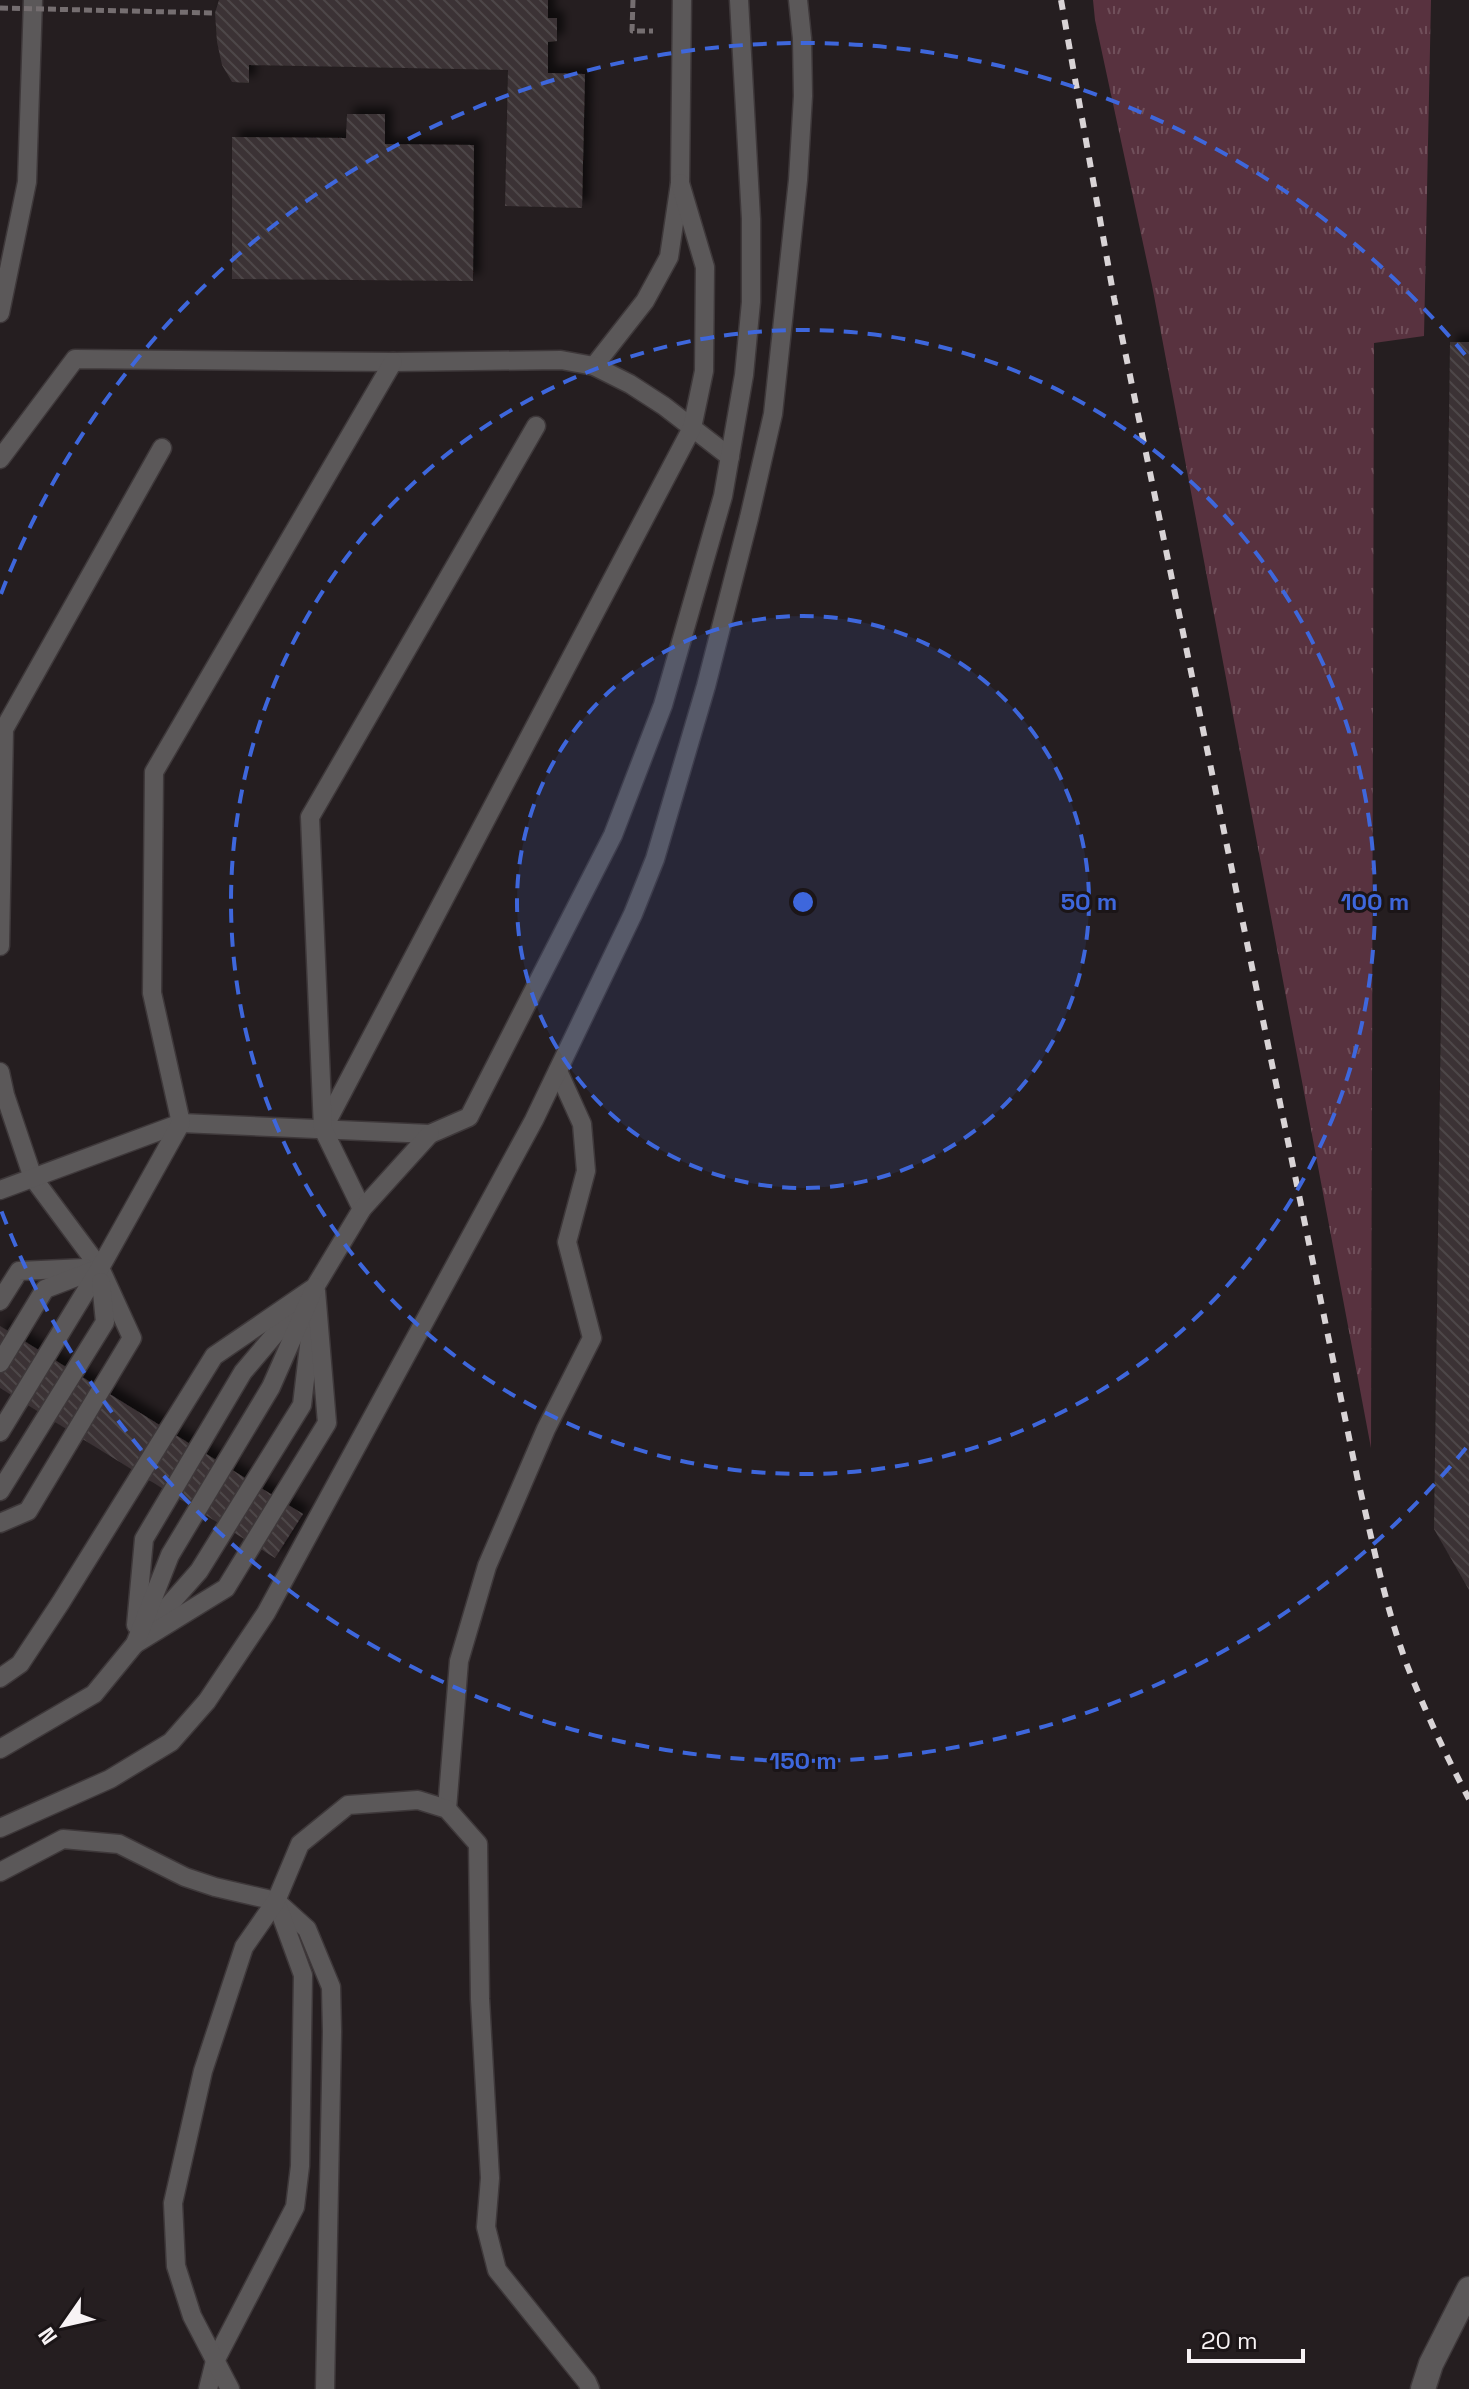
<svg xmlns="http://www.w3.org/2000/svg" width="1469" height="2389" font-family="'Space Grotesk',sans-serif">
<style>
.grass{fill:url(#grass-tufts)}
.building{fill:url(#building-back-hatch);filter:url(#shadow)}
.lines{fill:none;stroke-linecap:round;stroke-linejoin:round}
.lane-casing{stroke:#3e383a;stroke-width:21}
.street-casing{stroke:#3e383a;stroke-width:27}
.path{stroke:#756e70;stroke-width:5;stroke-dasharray:8 4;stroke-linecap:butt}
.lane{stroke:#5b5859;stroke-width:18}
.street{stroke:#5b5859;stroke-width:24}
.rail{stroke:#d9d4d6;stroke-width:6;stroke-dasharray:10 10;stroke-linecap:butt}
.path-bridge{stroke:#756e70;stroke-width:5;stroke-dasharray:8 4;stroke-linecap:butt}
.ring{fill:none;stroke:#3e67dc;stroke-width:4;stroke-dasharray:14 10}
.centre{fill:#3e67dc;stroke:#1b1517;stroke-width:4}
.ring-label{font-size:24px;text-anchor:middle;font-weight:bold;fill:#3e67dc;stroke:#1b1517;stroke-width:6;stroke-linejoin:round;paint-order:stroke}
</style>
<defs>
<pattern id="grass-tufts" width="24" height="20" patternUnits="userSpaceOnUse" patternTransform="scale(2)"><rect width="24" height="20" fill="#58323f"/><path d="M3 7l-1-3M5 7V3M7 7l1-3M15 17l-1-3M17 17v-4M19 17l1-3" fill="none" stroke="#71505b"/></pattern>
<pattern id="building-back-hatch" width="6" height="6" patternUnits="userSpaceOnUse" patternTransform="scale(2)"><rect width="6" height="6" fill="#3a3234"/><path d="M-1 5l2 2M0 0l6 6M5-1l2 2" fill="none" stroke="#4e4648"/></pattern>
<filter id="shadow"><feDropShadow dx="7" dy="-7" stdDeviation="4" flood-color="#0009"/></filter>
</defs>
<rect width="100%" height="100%" fill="#251e20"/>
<polygon class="grass" points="1093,0 1431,0 1424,336 1374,343 1371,1448 1152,285 1095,20"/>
<g class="building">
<polygon points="219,0 548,0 548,18 557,18 557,41 548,42 548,73 585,74 582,208 505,206 508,70 249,65 249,83 232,82 222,65 217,42 215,13"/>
<polygon points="347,114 385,114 385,144 474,145 473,281 232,279 232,137 346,138"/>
<polygon points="1450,342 1469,342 1469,1590 1434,1529"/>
<polygon points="0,1326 303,1514 275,1558 0,1388"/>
</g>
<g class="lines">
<g class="lane-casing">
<g id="lane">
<polyline points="0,313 27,182 33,0"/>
<polyline points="594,366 645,301 669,257 680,183 682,0"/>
<polyline points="0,459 75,359 393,362 561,360 594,366 630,384 664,406 730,457"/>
<polyline points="0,946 4,729 162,448"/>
<polyline points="0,1072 5,1095 33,1178 100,1268 132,1338 28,1511 0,1523"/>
<polyline points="323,1129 692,428 704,371 705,267 680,183"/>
<polyline points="0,1190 181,1123 430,1134 469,1117 613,835 663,705 723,496 744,375 751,302 751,219 739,0"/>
<polyline points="362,1209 323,1129 310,817 536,426"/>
<polyline points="0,1301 19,1271 85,1268"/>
<polyline points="0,1363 45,1289 100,1268"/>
<polyline points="0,1432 100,1268 181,1123 152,993 154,772 393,362"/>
<polyline points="0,1491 105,1322 101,1282"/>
<polyline points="136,1625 144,1539 243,1372 298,1307"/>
<polyline points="147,1630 199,1571 302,1405 311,1329"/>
<polyline points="135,1644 226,1588 327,1423 316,1291"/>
<polyline points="0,1678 20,1664 61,1602 214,1356 315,1287 362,1209 430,1134"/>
<polyline points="0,1749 94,1694 135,1644 170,1555 271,1387 315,1287"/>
<polyline points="447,1809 459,1661 487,1566 546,1429 592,1338 567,1242 586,1171 582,1124 558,1071"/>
<polyline points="0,1828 110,1779 171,1742 207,1701 266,1613 534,1120 633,914 655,859 706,686 749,518 773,414 798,180 803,96 802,38 798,0"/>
<polyline points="0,1872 63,1839 119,1844 185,1877 215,1887 276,1901 307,1929 331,1987 332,2032 325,2389"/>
<polyline points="208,2389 215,2361 295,2207 300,2166 303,1975 277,1904"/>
<polyline points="230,2389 192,2316 176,2266 173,2203 203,2071 244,1947 276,1901 300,1844 348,1805 418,1800 447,1809 478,1844 480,1999 490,2178 486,2227 497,2270 587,2382 590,2389"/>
</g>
</g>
<g class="street-casing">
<polyline id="street" points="1423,2389 1431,2364 1469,2289"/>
</g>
<polyline class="path" points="633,0 632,31 653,31"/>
<use href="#lane" class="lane"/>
<use href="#street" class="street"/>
<path class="rail" d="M1061 0 1114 298 1358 1481C1373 1543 1385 1606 1407 1665 1425 1711 1446 1756 1469 1799"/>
<polyline class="path-bridge" points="0,8 215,13"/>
</g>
<circle cx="803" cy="902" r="286" fill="#3e67dc" fill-opacity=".12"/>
<g class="ring">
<circle cx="803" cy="902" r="286"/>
<circle cx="803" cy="902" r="572"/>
<path d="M1466 1448A859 859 0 0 1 1 1210M1 594A859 859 0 0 1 1466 356"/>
</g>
<circle cx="803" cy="902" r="12" class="centre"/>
<g class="ring-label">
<text x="1089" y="910">50 m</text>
<text x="1375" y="910">100 m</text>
<text x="803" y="1769">150 m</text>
</g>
<g transform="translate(64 2325) rotate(236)" stroke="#1b1517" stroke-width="6" paint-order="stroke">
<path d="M0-6L14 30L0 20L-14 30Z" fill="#f8f3f5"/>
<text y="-12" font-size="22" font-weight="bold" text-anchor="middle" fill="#f8f3f5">N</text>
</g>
<path d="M1189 2349v12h114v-12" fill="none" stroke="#f8f3f5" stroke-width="4"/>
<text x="1201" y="2349" font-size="24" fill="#f8f3f5" stroke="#1b1517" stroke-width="6" paint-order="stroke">20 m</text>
</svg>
